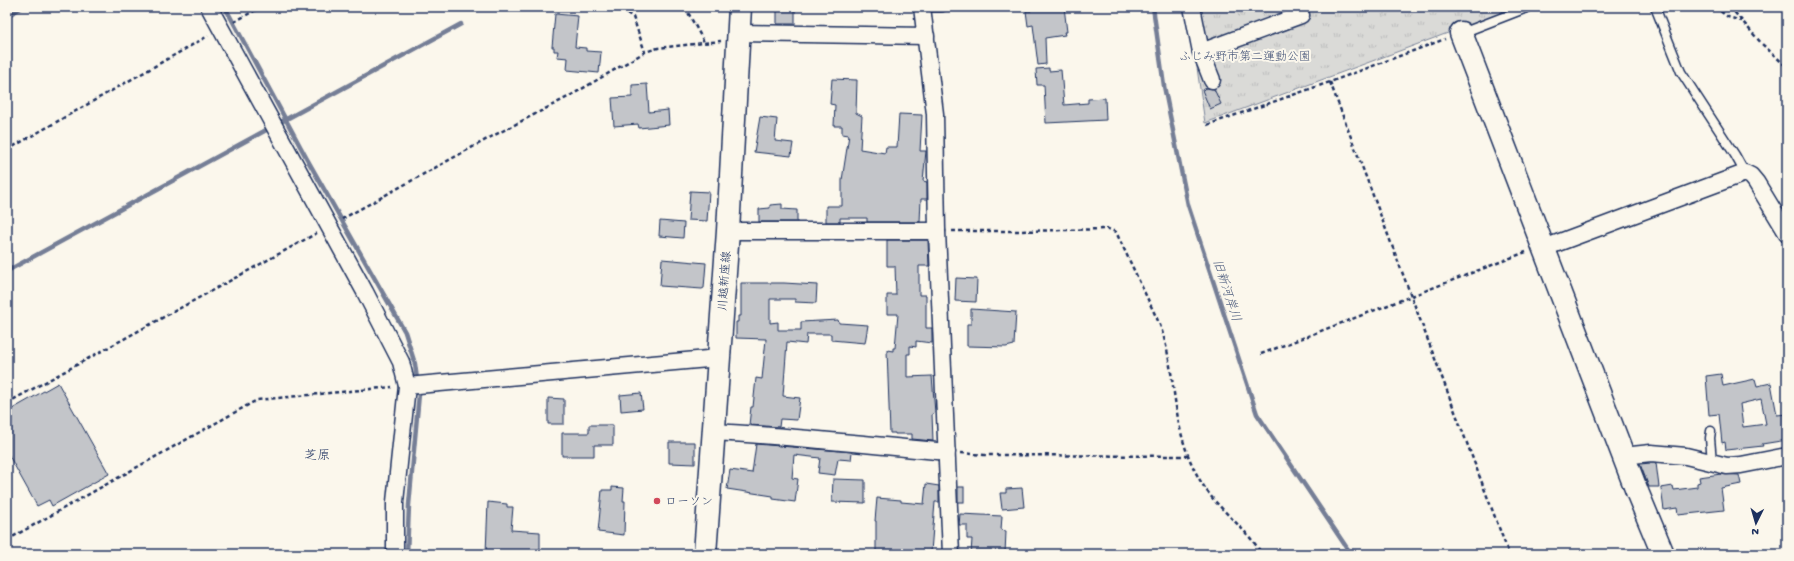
<svg xmlns="http://www.w3.org/2000/svg" width="1794" height="561" font-family="'Gochi Hand','Klee One',sans-serif">
<style>
.park{fill:url(#park-tufts);stroke:#7a849a}
.lines{fill:none;stroke-linecap:round;stroke-linejoin:round}
.stream{stroke:#747e96;stroke-width:4.5}
.building{fill:#c3c5c9;stroke:#1b2f5e;fill-rule:evenodd}
.lane-casing{stroke:#1b2f5e;stroke-width:11}
.street-casing{stroke:#1b2f5e;stroke-width:19}
.secondary-casing{stroke:#1b2f5e;stroke-width:25}
.path{stroke:#1b2f5e;stroke-width:2.5;stroke-dasharray:4 3;stroke-linecap:butt}
.lane{stroke:#fbf7ec;stroke-width:8}
.street{stroke:#fbf7ec;stroke-width:16}
.secondary{stroke:#fbf7ec;stroke-width:22}
.poi-dot{fill:#d1495b;stroke:#fbf7ec;stroke-width:1.5}
.labels{text-anchor:middle;stroke-width:4;stroke-linejoin:round;paint-order:stroke}
.park-label{font-size:12px;fill:#415176;stroke:#fbf7ec}
.street-label{font-size:12px;fill:#1b2f5e;stroke:#fbf7ec}
.poi-label{font-size:12px;fill:#1b2f5e;stroke:#fbf7ec;text-anchor:start}
.water-label{font-size:13px;font-style:italic;fill:#47577a;stroke:#fbf7ec}
.neighbourhood-label{font-size:13px;fill:#1b2f5e;stroke:#fbf7ec}
</style>
<defs>
<pattern id="park-tufts" width="24" height="20" patternUnits="userSpaceOnUse"><rect width="24" height="20" fill="#dadad7"/><path d="M3 7l-1-3M5 7V3M7 7l1-3M15 17l-1-3M17 17v-4M19 17l1-3" fill="none" stroke="#babbbb"/></pattern>
</defs>
<rect width="100%" height="100%" fill="#fbf7ec"/>
<filter id="ink" filterUnits="userSpaceOnUse"><feTurbulence type="fractalNoise" baseFrequency=".025" numOctaves="2"/><feDisplacementMap in="SourceGraphic" scale="8" xChannelSelector="R" yChannelSelector="G"/><feConvolveMatrix kernelMatrix="1 2 1 2 8 2 1 2 1" color-interpolation-filters="sRGB"/></filter>
<g filter="url(#ink)">
<polygon class="park" points="1184,7 1518,7 1205,123 1194,47"/>
<g class="lines">
<g class="stream">
<polyline points="225,7 307,159 405,332 415,364 419,394 409,505 407,554"/>
<polyline points="1153,7 1164,86 1188,205 1257,414 1351,554"/>
<polyline points="7,16 22,7"/>
<polyline points="7,271 461,24"/>
</g>
</g>
<g class="building">
<rect x="777" y="7" width="18" height="17"/>
<polygon points="1043,7 1064,7 1067,32 1064,32 1065,35 1045,38 1046,64 1038,65 1033,25 1028,26 1026,11 1031,11 1030,9"/>
<polygon points="555,14 578,16 575,47 586,48 586,51 601,52 599,73 567,70 568,58 557,57 558,51 554,51 554,47 552,47"/>
<polygon points="1049,68 1049,71 1061,70 1064,105 1088,103 1088,99 1105,98 1106,120 1046,123 1044,85 1037,85 1036,69"/>
<polygon points="832,79 857,80 856,113 862,116 860,149 885,153 886,147 897,147 899,114 922,115 920,151 926,151 923,181 927,182 927,199 921,199 920,222 867,222 867,218 840,218 840,222 826,222 826,206 842,206 842,180 849,135 842,134 842,126 834,126 835,105 830,104"/>
<polygon points="647,84 649,112 668,110 669,125 639,128 638,124 614,126 612,98 632,97 632,85"/>
<polygon points="1207,88 1214,89 1221,104 1210,109 1202,90"/>
<polygon points="760,117 777,119 775,141 793,143 791,156 754,152"/>
<polygon points="690,191 709,192 707,221 688,220"/>
<polygon points="782,204 782,209 797,210 797,222 759,222 759,209 770,208 770,205"/>
<polygon points="660,221 684,223 683,238 659,236"/>
<polygon points="887,240 928,240 929,266 919,266 919,295 926,295 926,328 932,328 932,343 916,341 916,347 910,346 910,354 907,354 907,377 932,376 935,413 932,414 933,441 912,439 912,434 895,434 895,433 890,433 887,350 893,351 893,348 895,348 898,314 887,314 887,295 896,295 895,266 887,266"/>
<polygon points="662,259 706,263 704,288 702,289 660,286"/>
<polygon points="956,278 977,279 976,302 955,301"/>
<polygon points="741,283 784,283 817,285 816,303 795,302 795,299 770,299 770,323 778,322 778,330 801,330 801,322 838,320 839,323 868,325 865,343 831,340 831,334 807,334 806,344 787,342 783,396 800,398 797,420 780,419 779,427 749,425 751,407 753,407 756,378 762,379 766,339 736,338 736,322 738,322 738,316 741,316"/>
<polygon points="971,309 1016,312 1014,345 1006,347 967,346 967,324 971,324"/>
<path d="M1721 374 1723 386 1755 379 1757 386 1771 383 1777 415 1787 414V440L1762 444 1763 446 1726 450 1725 442 1722 443 1719 414 1709 415 1706 376ZM1761 399 1766 424 1743 427 1740 404Z"/>
<polygon points="58,383 109,474 52,506 49,500 37,506 7,452 7,412"/>
<polygon points="641,393 643,409 621,411 620,395"/>
<polygon points="548,398 564,399 564,424 548,424"/>
<polygon points="589,425 613,425 613,445 594,445 594,456 562,456 562,433 589,433"/>
<polygon points="669,442 695,442 695,464 669,463"/>
<polygon points="756,444 852,452 851,460 838,459 835,475 818,473 820,458 794,455 792,478 798,479 795,502 773,499 773,496 727,489 730,470 752,473"/>
<polygon points="1651,463 1656,463 1659,487 1649,487 1640,464"/>
<polygon points="1721,474 1739,475 1741,484 1721,488 1724,510 1678,515 1677,508 1664,510 1661,488 1673,486 1674,490 1697,487 1697,483 1700,482 1699,477"/>
<polygon points="833,479 865,480 865,503 832,502"/>
<polygon points="926,484 939,486 939,502 935,502 931,552 928,552 928,554 876,554 876,521 875,521 877,498 901,500 901,502 924,504"/>
<polygon points="612,487 624,488 623,501 625,501 624,535 598,532 602,490 612,490"/>
<rect x="958" y="487" width="6" height="15"/>
<polygon points="1022,488 1024,507 1002,509 1000,493 1006,493 1006,489"/>
<polygon points="488,502 507,504 507,507 513,507 511,530 540,532 540,554 486,553"/>
<polygon points="960,514 1002,516 1001,530 1006,531 1005,554 971,554 972,539 967,539 967,525 959,525"/>
</g>
<g class="lines">
<g class="lane-casing">
<g id="lane">
<polyline points="922,7 942,7"/>
<polyline points="1655,7 1681,72 1735,155 1745,173"/>
<polyline points="1462,33 1529,7"/>
<polyline points="1711,431 1710,438 1712,462"/>
</g>
</g>
<g class="street-casing">
<g id="street">
<polyline points="209,7 365,292 401,362 407,386 395,502 395,554"/>
<polyline points="922,7 935,114 937,231 951,554"/>
<polyline points="1192,7 1201,52 1212,80"/>
<polyline points="740,33 926,36"/>
<polyline points="1201,52 1301,15 1298,7"/>
<polyline points="728,231 937,231"/>
<polyline points="1544,248 1745,173 1751,176 1756,182 1787,233"/>
<polyline points="407,386 719,358"/>
<path d="M714 432C792 436 869 445 947 452"/>
<polyline points="1623,456 1651,453 1686,456 1727,466 1741,465 1787,456"/>
</g>
</g>
<g class="secondary-casing">
<g id="secondary">
<polyline points="1461,33 1638,494 1663,554"/>
<polyline points="705,554 728,231 740,7"/>
</g>
</g>
<g class="path">
<polyline points="685,7 704,42"/>
<polyline points="1715,7 1728,17 1742,21"/>
<polyline points="1730,7 1762,44 1787,67"/>
<polyline points="607,8 622,10 633,17 645,52"/>
<polyline points="234,22 261,7"/>
<polyline points="1330,82 1509,554"/>
<polyline points="1207,125 1330,82 1445,39"/>
<polyline points="7,150 208,36"/>
<polyline points="342,219 491,137 568,97 645,52 658,48 721,41"/>
<path d="M952 231H1020L1108 229 1116 232 1160 325C1175 367 1172 414 1188 455 1194 471 1203 487 1214 500 1230 518 1249 533 1262 554"/>
<polyline points="1261,354 1526,252"/>
<polyline points="7,403 317,233"/>
<polyline points="961,453 984,455 1188,456"/>
<polyline points="7,540 257,400 392,387"/>
</g>
<use href="#lane" class="lane"/>
<use href="#street" class="street"/>
<use href="#secondary" class="secondary"/>
</g>
</g>
<circle class="poi-dot" cx="657" cy="501" r="4"/>
<g class="labels">
<g class="park-label">
<text x="1245" y="60">ふじみ野市第二運動公園</text>
</g>
<g class="street-label">
<text transform="translate(724 281) rotate(-86)" y="4">川越新座線</text>
</g>
<g class="poi-label">
<text x="665" y="505">ローソン</text>
</g>
<g class="water-label">
<text transform="translate(1228 290) rotate(72)" y="5">旧新河岸川</text>
</g>
<g class="neighbourhood-label">
<text x="317" y="459">芝原</text>
</g>
</g>
<rect width="1794" height="561" fill="none" stroke="#fbf7ec" stroke-width="24"/>
<rect x="12" y="12" width="1770" height="537" fill="none" stroke="#1b2f5e" stroke-width="1.5" filter="url(#ink)"/>
<g transform="translate(1756 523) rotate(185)" stroke="#fbf7ec" stroke-width="3" paint-order="stroke">
<path d="M0-3L7 15L0 10L-7 15Z" fill="#1b2f5e"/>
<text y="-6" font-size="11" font-weight="bold" text-anchor="middle" fill="#1b2f5e">N</text>
</g>
</svg>
